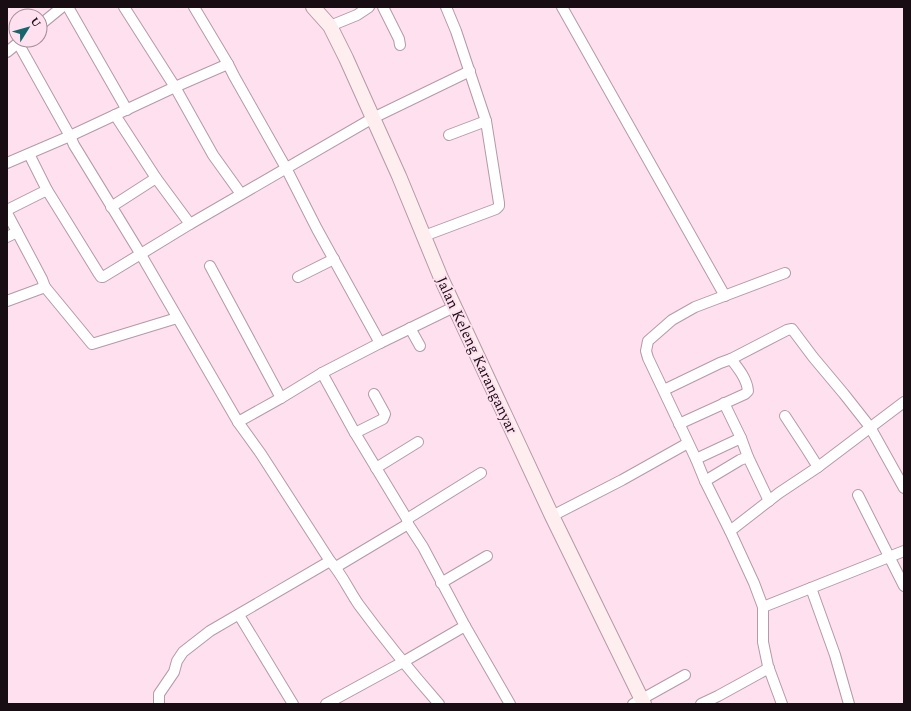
<svg xmlns="http://www.w3.org/2000/svg" width="911" height="711" font-family="Spectral,serif">
<style>
.lines{fill:none;stroke-linecap:round;stroke-linejoin:round}
.minor-casing{stroke:#b599a8;stroke-width:12}
.secondary-casing{stroke:#b599a8;stroke-width:16}
.minor{stroke:#fff;stroke-width:10}
.secondary{stroke:#ffeeef;stroke-width:14}
.labels{text-anchor:middle;stroke-width:4;stroke-linejoin:round;paint-order:stroke}
.street-label{font-size:15px;fill:#170d13;stroke:#fee0ef}
</style>
<rect width="100%" height="100%" fill="#fee0ef"/>
<g class="lines">
<g class="minor-casing">
<g id="minor">
<polyline points="68,7 127,110"/>
<polyline points="124,7 175,87 213,155 241,194"/>
<polyline points="194,7 228,64 234,76 286,168 317,229 380,343 454,307"/>
<polyline points="383,7 399,39 400,45"/>
<polyline points="562,7 725,296"/>
<polyline points="40,25 62,7"/>
<polyline points="330,26 357,15 369,7"/>
<path d="M22 40 18 43 70 136 74 145 140 253 238 422 261 454 330 561C342 574 349 591 359 605 384 639 411 672 439 704"/>
<polyline points="7,52 18,43"/>
<polyline points="115,115 156,178 190,224"/>
<polyline points="449,135 486,121"/>
<polyline points="29,154 47,190 99,274 101,277 103,277 190,224 373,118 470,71"/>
<polyline points="7,163 70,136 175,87 228,64"/>
<polyline points="111,207 156,178"/>
<polyline points="7,210 47,190"/>
<polyline points="7,213 42,279 45,287"/>
<polyline points="424,236 496,209 499,206 499,203 486,121 456,31 446,7"/>
<polyline points="7,237 17,232"/>
<polyline points="210,266 281,398"/>
<polyline points="298,277 334,259"/>
<polyline points="7,301 45,287 92,344 177,318"/>
<polyline points="410,328 420,346"/>
<polyline points="731,359 787,330 792,329 813,357 844,394 870,427 904,488"/>
<polyline points="322,373 355,433 407,519 408,524 423,547 465,626 510,704"/>
<path d="M664 390 720 363 731 359C738 368 747 379 748 391L745 394 679 424"/>
<polyline points="785,416 806,448 818,467"/>
<polyline points="238,422 281,398 322,373 380,343"/>
<polyline points="355,433 383,419 385,414 374,394"/>
<polyline points="741,438 748,457 769,501"/>
<polyline points="696,459 741,438 724,403"/>
<polyline points="376,468 418,442"/>
<polyline points="705,481 740,460 748,457"/>
<polyline points="858,495 904,586"/>
<polyline points="552,516 622,480 688,443"/>
<polyline points="407,519 481,473"/>
<polyline points="730,531 779,493 818,467 904,402"/>
<polyline points="336,567 408,524"/>
<polyline points="441,583 487,556"/>
<polyline points="811,588 835,655 849,704"/>
<polyline points="763,607 904,551"/>
<polyline points="239,615 293,704"/>
<polyline points="159,704 159,694 174,672 177,661 183,652 210,631 330,561"/>
<polyline points="326,704 403,662 465,626"/>
<polyline points="633,704 685,675"/>
<polyline points="701,704 718,696 769,668"/>
<polyline points="782,704 768,666 763,642 763,607 754,583 730,531 705,481 696,459 648,358 646,351 648,341 672,320 695,307 785,273"/>
</g>
</g>
<g class="secondary-casing">
<polyline id="secondary" points="313,7 330,26 346,58 399,176 441,278 552,516 644,704"/>
</g>
<use href="#minor" class="minor"/>
<use href="#secondary" class="secondary"/>
</g>
<g class="labels">
<g class="street-label">
<text transform="translate(477 355) rotate(65)" y="5">Jalan Keleng Karanganyar</text>
</g>
</g>
<rect width="911" height="711" fill="none" stroke="#170d13" stroke-width="16"/>
<g transform="translate(28 28) rotate(53)"><circle r="19" fill="#fee0ef" stroke="#a28c97"/>
<path d="M0-3L7 15L0 10L-7 15Z" fill="#16646c"/>
<text y="-6" font-size="11" font-weight="bold" text-anchor="middle" fill="#170d13">U</text>
</g>
</svg>
